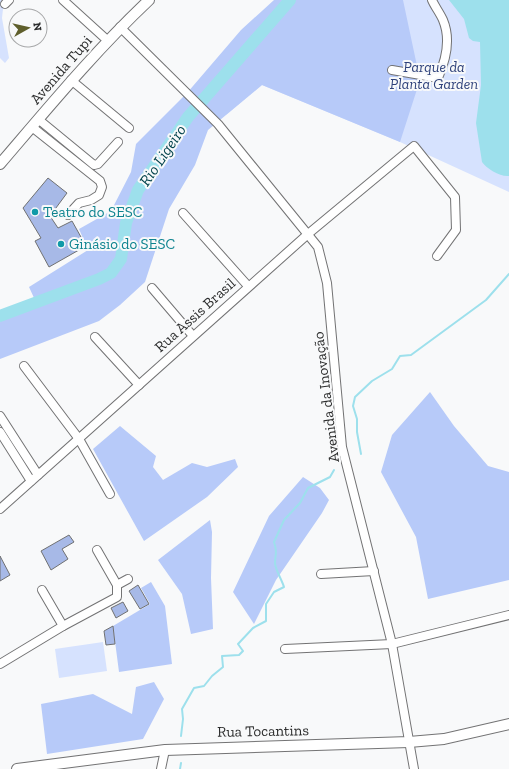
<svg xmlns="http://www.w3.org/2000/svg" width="509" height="769" font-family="'Zilla Slab',serif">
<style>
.green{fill:#d6e2fe}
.forest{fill:#b7caf9}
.water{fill:#9de0ec}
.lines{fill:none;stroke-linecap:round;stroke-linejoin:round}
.stream{stroke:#9de0ec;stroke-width:2}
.river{stroke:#9de0ec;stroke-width:12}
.building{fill:#a7b9e7;stroke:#707172}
.minor-casing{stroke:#737374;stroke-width:10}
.major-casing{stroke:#737374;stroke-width:12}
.minor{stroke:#fff;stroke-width:8}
.major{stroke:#fff;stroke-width:10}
.culture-dot{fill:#0f9aa8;stroke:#f8f9fa;stroke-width:1.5}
.labels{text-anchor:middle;stroke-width:4;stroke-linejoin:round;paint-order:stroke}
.park-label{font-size:15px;font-style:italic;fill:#2f427b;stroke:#f8f9fa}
.street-label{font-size:15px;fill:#2b2c2c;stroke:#f8f9fa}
.culture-label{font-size:15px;fill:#0d838f;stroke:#f8f9fa;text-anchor:start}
.water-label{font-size:16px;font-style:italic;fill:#03434c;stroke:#f8f9fa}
</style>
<rect width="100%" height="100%" fill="#f8f9fa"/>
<g class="green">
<polygon points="0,0 4,0 2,18 9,58 5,63 0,58"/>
<polygon points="290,0 509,0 509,192 400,142 262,85 226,115"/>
<polygon points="103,642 107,671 59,678 55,649"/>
</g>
<g class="forest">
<polygon points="274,0 403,0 420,80 400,142 262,85 208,130 195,165 169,209 145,282 120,305 99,321 0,359 0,313 35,300 29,287 88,250 79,229 111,211 131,172 136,144 187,93 241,30"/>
<polygon points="430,392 454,426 488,466 509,472 509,580 428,599 416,537 381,472 392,435"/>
<polygon points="120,426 156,456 153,467 163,480 192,463 207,467 235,459 238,467 207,497 144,541 93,449"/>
<polygon points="303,477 320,488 329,500 322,513 276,580 254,624 233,592 269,516"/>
<polygon points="210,520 212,532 211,578 213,629 191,634 182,594 158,560"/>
<polygon points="151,582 165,606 172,664 119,672 113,626 150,604 141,588"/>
<polygon points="154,682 164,699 143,739 47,754 41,704 93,694 132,714 136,687"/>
</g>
<path class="water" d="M449 0H509V176C500 177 487 169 482 162L476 123 481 85 480 42 473 41 469 38 464 19Z"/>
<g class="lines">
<g class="stream">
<polyline points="361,454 357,432 357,419 353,406 355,397 372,381 392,369 400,356 411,355 486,300 509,274"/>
<path d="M181 736 183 719 182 709 194 688 204 686 212 676 223 667 222 656 239 655 243 651 238 644 253 628 266 621V604L274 592 284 587C282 580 275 569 275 563 275 553 278 553 274 542L284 520 300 503 308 488 330 477 334 470"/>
<polyline points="180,769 181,763"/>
</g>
<polyline class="river" points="0,316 99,279 111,273 121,259 126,223 138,190 188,117 290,0"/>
</g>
<g class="building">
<polygon points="48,178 67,193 50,216 58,228 72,221 86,246 49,267 35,241 41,238 23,208"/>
<polygon points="69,535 74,542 62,549 68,559 51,570 41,551"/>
<polygon points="0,556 10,575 0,581"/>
<polygon points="138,585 149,604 140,609 129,591"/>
<polygon points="123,602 128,611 116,618 111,608"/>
<polygon points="113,626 115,644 106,645 104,631"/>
</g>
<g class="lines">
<g class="minor-casing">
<g id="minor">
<polyline points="63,0 107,40"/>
<polyline points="5,4 9,0"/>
<polyline points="120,27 218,124 318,247 327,283 342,447 392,644 414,769"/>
<path d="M392 70 438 78C446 60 451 39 443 20 440 13 435 7 432 0"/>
<polyline points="71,80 129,128"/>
<polyline points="38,119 94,165 98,164 118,142"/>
<polyline points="32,127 100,181 102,187 99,195 91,200 79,203 68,215"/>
<polyline points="183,213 248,286"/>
<polyline points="152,288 193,336"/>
<polyline points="95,337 139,385"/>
<polyline points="24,366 79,439 110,494"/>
<polyline points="0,416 38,475"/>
<polyline points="0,432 31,481"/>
<polyline points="0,509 308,234 414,146 455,197 456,230 437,256"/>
<polyline points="97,550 117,585"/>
<polyline points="321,574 374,571"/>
<polyline points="42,590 63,626"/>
<polyline points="285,649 392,644 509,615"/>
<polyline points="0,664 63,626 117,597 117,585 128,579"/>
<polyline points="161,769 165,750"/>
</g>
</g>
<g class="major-casing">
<g id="major">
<path d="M0 164C48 108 95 51 149 0"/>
<polyline points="17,769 165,750 409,742 444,739 509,724"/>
</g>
</g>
<use href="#minor" class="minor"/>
<use href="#major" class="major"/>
</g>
<g class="culture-dot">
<circle cx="35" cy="212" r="4"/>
<circle cx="61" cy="244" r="4"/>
</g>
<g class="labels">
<g class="park-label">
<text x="434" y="72">Parque da<tspan x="434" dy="17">Planta Garden</tspan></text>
</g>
<g class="street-label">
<text transform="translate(61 70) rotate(-49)" y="5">Avenida Tupi</text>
<text transform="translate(195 315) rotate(-42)" y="5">Rua Assis Brasil</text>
<text transform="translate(326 397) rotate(-97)" y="5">Avenida da Inovação</text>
<text transform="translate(263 731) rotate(-1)" y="5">Rua Tocantins</text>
</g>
<g class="culture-label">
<text x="43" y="217">Teatro do SESC</text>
<text x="69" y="249">Ginásio do SESC</text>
</g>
<g class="water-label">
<text transform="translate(162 155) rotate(-56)" y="6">Rio Ligeiro</text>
</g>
</g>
<g transform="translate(28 28) rotate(82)"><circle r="19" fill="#f8f9fa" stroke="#a6a7a8"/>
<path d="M0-3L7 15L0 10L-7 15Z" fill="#5f5f2c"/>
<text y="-6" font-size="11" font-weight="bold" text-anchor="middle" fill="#2b2c2c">N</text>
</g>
</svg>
